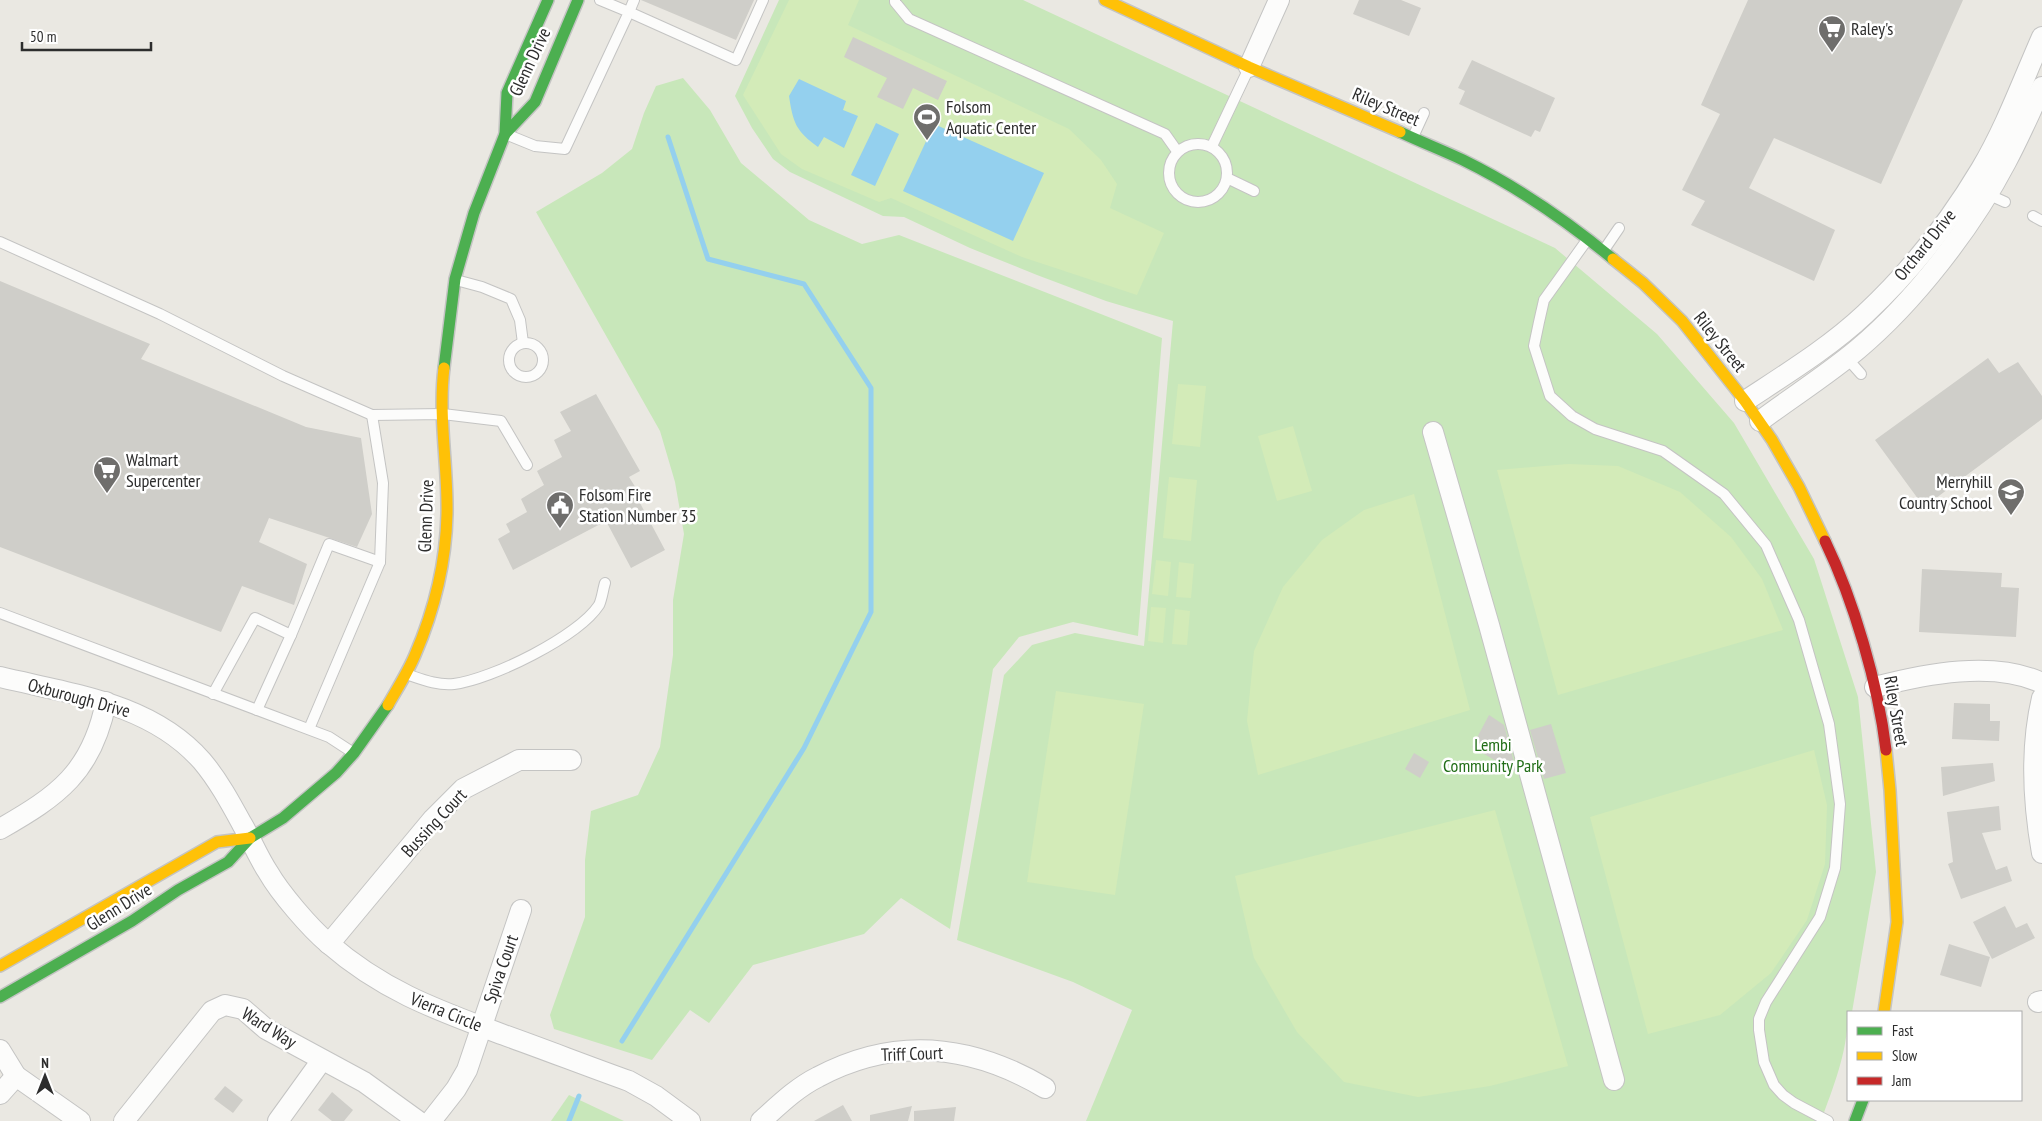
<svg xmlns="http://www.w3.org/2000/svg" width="2042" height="1121" font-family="'PT Sans Narrow',sans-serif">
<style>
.green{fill:#c8e7ba}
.pitch{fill:#d3ebb8}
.water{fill:#94d0ee}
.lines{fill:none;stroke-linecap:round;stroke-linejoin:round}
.stream{stroke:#94d0ee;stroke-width:5}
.building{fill:#cfcec9}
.lane-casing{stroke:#c4c4c3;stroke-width:12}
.street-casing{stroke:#c4c4c3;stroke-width:22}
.fast-casing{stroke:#c4c4c3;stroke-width:14}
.slow-casing{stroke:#c4c4c3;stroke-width:14}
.jam-casing{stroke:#c4c4c3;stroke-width:14}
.lane{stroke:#fcfcfb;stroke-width:10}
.street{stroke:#fcfcfb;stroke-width:20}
.fast{stroke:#4caf50;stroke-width:11}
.slow{stroke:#ffc107;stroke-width:11}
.jam{stroke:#c62828;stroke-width:11}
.labels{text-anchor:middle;stroke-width:5;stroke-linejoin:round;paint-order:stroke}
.poi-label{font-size:18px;fill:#2d2d2d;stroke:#fff;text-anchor:start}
.street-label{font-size:18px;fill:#2d2d2d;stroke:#fff}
.park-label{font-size:18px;fill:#226e18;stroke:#fff}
</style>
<rect width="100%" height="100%" fill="#eae8e2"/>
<g class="green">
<path d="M779 0H1023L1555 248 1657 334 1734 423 1814 559 1858 697 1876 872 1852 1012H1848C1848 1051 1834 1085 1821 1121H1086L1132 1010 1073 982 957 940 1004 675 1032 645 1075 633 1144 646 1173 321 1106 301 1037 275 970 248 904 217 883 216 790 172 773 159 752 128 735 96Z"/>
<polygon points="683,78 710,110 741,163 809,220 862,244 899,235 1162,338 1138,636 1073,622 1019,637 993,669 950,929 901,898 864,934 753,965 709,1023 690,1010 652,1060 554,1029 550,1015 585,917 585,860 591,811 638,795 660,747 673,655 673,600 684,534 675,482 660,431 536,212 602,173 632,149 644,113 656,86"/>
<polygon points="569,1095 624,1121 551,1121"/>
</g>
<g class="pitch">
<polygon points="789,0 859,0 848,25 1069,129 1101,160 1117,184 1110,208 1164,233 1137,295 1022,257 891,198 879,202 802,169 781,154 743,95"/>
<polygon points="1178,384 1206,386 1200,447 1172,444"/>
<polygon points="1293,426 1312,491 1277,501 1258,436"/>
<polygon points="1568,464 1618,466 1680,492 1731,537 1762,579 1783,630 1558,695 1497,470"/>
<polygon points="1169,477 1197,480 1191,541 1163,538"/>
<polygon points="1414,494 1470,710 1258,775 1247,721 1254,651 1283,587 1322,540 1364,510"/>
<polygon points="1156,560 1171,562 1168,596 1152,594"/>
<polygon points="1179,562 1194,564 1191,598 1176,597"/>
<polygon points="1151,607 1166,608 1163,643 1148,641"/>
<polygon points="1175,609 1190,611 1187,645 1172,644"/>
<polygon points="1056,691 1144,704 1115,895 1027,882"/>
<polygon points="1814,750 1827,805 1825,864 1807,920 1771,973 1720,1015 1648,1034 1590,817"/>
<polygon points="1495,810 1568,1066 1490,1086 1418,1097 1344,1082 1297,1032 1254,958 1235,876"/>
</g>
<g class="water">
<path d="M799 79 846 101 843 110 858 116 844 148 824 137 818 147C796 131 793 123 789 96Z"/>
<polygon points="876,123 899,134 875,186 851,175"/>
<polygon points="934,124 1044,173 1013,241 903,191"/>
</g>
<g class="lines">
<g class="stream">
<polyline points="622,1041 804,748 871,612 871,388 804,284 708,259 668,137"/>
<polyline points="569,1121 579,1096"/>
</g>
</g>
<g class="building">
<polygon points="641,0 754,0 736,40"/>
<polygon points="1359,0 1401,0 1421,8 1409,36 1353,14"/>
<polygon points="1748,0 1963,0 1881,184 1774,138 1749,188 1835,230 1814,281 1691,225 1705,201 1682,190 1720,114 1701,105"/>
<polygon points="853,37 947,81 938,100 913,88 903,109 877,97 887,78 844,57"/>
<polygon points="1472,60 1555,98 1540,132 1535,130 1531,137 1459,104 1465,91 1458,88"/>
<polygon points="0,281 150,344 141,359 306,427 361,438 372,514 357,547 269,518 259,542 307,564 294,605 242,586 221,632 0,547"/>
<polygon points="1988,358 1999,373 2018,362 2042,396 2042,419 1924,507 1875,440"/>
<polygon points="596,394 640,471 629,477 644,501 640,503 665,550 631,568 606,521 513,570 498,539 510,532 506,524 527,512 521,499 544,485 537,471 562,457 554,440 571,431 560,412"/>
<polygon points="1922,569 2002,573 2001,587 2019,588 2016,637 1919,632"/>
<polygon points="1954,703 1990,704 1990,721 2000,721 1999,741 1952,739"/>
<polygon points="1489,715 1504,725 1517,773 1472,747"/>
<polygon points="1551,724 1566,773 1544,779 1530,730"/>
<polygon points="1414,753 1429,762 1420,778 1405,769"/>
<polygon points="1993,763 1995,781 1943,796 1941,767"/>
<polygon points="1999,806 2001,830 1982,833 1996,870 2007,866 2012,881 1961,899 1948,864 1953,862 1947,812"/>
<polygon points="2005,906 2016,928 2027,923 2035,938 1992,959 1973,922"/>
<polygon points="1949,944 1990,957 1981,987 1940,975"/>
<polygon points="225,1086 243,1100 233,1113 214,1099"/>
<polygon points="332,1092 353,1110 344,1121 332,1121 318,1110"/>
<polygon points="843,1105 852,1121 814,1121"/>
<polygon points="912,1106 908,1121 870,1121 870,1115"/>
<polygon points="956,1107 954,1121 914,1121 914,1111"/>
</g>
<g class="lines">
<g class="lane-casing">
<g id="lane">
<polyline points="634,0 629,12 736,60 763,0"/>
<polyline points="895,0 895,2 909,19 1165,134 1177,151"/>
<polyline points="508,135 535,146 565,149 629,12 600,0"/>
<polyline points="1413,137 1424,113"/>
<circle cx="1198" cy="173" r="29"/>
<polyline points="1212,146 1249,68"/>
<polyline points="1227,178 1254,191"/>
<polyline points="1985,193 2005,202"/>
<polyline points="2033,216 2042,221"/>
<polyline points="1587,240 1544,300 1539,322 1534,346 1550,396 1572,416 1595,429 1663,451 1724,494 1766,545 1799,620 1829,724 1840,804 1835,868 1820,917 1766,1002 1759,1019 1759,1030 1764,1062 1774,1085 1783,1095 1794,1103 1828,1121"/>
<polyline points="0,242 160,314 283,376 372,415 443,414 501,421 527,465"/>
<polyline points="1604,250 1619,228"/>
<polyline points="456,280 482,287 511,299 520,320 523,343"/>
<circle cx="526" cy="360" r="17"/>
<polyline points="1846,357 1861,374"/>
<polyline points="372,415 383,483 380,562"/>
<polyline points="0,613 329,737 352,752"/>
<polyline points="291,635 329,544 380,562 309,729"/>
<path d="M406 674C421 679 438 686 454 684 492 679 578 637 599 605 602 599 603 589 605 583"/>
<polyline points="213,694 255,618 291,635 257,710"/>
</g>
</g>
<g class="street-casing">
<g id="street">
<polyline points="1249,67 1279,0"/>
<path d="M1745 401C1786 374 1830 347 1865 314 1910 272 1950 221 1981 169 2005 129 2023 80 2042 37"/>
<path d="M1760 421C1792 397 1827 375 1858 349 1914 302 1972 227 2006 162 2019 138 2030 112 2042 87"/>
<polyline points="1433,432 1489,625 1614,1080"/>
<path d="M0 677C71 694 151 703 202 761 218 780 230 802 242 824 251 839 258 857 268 872 280 893 310 928 328 943 383 991 437 1010 504 1035 546 1050 587 1066 629 1081L656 1096 690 1121"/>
<path d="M1875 687C1925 674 1994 660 2042 683"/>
<path d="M2042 698C2030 749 2033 802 2042 853"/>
<path d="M0 829C58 796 92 772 106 702"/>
<polyline points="329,944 433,819 463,789 519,760 571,760"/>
<polyline points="2038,1002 2042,1001"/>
<polyline points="0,1050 16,1076 80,1121"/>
<polyline points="0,1094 16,1076"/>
<polyline points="124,1121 212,1011 225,1005 243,1009 266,1029 364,1082 418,1121"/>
<polyline points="278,1121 322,1060"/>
<polyline points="431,1121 456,1089 467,1070 521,910"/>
<path d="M761 1121C779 1105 796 1088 818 1077 895 1036 971 1044 1045 1088"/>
</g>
</g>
<g class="fast-casing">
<g id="fast">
<path d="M1400 132C1421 142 1442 150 1463 160 1516 186 1567 221 1613 259"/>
<polyline points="505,134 535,102 578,0"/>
<polyline points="444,368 455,279 474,213 505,134 507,93 548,0"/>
<polyline points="0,997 132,921 178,890 228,862 250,838 283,818 336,773 354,753 388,705"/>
<polyline points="1855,1121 1863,1100"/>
</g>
</g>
<g class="slow-casing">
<g id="slow">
<polyline points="1105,0 1249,67 1400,132"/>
<polyline points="1613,259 1643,283 1682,321 1745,401 1772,440 1799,487 1825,541"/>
<path d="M388 705C397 689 408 672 415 655 434 611 446 561 447 514 448 466 438 416 444 368"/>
<polyline points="0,966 217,842 250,838"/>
<polyline points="1884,1012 1897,922 1890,790 1886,750"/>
</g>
</g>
<g class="jam-casing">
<path id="jam" d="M1825 541C1854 601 1878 684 1886 750"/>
</g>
<use href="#lane" class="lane"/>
<use href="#street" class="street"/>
<use href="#fast" class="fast"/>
<use href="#slow" class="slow"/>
<use href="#jam" class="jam"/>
</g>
<defs>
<g id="supermarket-pin" transform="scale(1.4375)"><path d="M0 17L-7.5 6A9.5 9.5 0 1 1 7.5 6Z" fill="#6f6e6c" stroke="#fff"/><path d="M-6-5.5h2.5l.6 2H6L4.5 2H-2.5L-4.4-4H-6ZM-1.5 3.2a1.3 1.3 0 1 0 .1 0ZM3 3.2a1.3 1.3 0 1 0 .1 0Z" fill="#fff"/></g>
<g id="stadium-pin" transform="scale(1.4375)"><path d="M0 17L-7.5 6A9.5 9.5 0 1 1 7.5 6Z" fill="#6f6e6c" stroke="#fff"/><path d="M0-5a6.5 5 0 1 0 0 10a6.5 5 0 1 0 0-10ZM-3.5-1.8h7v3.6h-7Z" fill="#fff"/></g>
<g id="school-pin" transform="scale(1.4375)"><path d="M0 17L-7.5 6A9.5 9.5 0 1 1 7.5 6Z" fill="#6f6e6c" stroke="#fff"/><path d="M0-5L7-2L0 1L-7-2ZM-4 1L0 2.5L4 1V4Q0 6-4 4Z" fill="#fff"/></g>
<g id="civic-pin" transform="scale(1.4375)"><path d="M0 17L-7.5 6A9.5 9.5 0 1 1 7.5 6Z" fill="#6f6e6c" stroke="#fff"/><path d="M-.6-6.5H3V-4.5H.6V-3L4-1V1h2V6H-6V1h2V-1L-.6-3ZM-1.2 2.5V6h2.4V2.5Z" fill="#fff"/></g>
</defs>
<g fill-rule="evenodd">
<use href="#supermarket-pin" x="1832" y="29"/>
<use href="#stadium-pin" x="927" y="117"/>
<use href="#supermarket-pin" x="107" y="470"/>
<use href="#school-pin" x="2011" y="492"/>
<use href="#civic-pin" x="560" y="505"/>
</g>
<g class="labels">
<g class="poi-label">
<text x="1851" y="35">Raley's</text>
<text x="946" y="113">Folsom<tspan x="946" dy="21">Aquatic Center</tspan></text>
<text x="126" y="466">Walmart<tspan x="126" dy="21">Supercenter</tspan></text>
<text x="1992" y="488" text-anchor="end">Merryhill<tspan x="1992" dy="21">Country School</tspan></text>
<text x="579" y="501">Folsom Fire<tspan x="579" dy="21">Station Number 35</tspan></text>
</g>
<g class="street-label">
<text transform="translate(530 62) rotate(-65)" y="6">Glenn Drive</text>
<text transform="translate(1386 107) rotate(23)" y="6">Riley Street</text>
<text transform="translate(1925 245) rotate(-51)" y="6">Orchard Drive</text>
<text transform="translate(1720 342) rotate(51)" y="6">Riley Street</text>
<text transform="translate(426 516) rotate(-88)" y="6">Glenn Drive</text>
<text transform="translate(79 698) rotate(15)" y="6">Oxburough Drive</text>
<text transform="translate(1896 711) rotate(80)" y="6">Riley Street</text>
<text transform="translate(434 823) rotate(-47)" y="6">Bussing Court</text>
<text transform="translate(119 907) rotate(-32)" y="6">Glenn Drive</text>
<text transform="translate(501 969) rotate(-71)" y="6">Spiva Court</text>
<text transform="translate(446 1012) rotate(22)" y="6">Vierra Circle</text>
<text transform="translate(269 1028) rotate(32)" y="6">Ward Way</text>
<text transform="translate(912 1054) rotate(-2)" y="6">Triff Court</text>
</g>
<g class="park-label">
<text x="1493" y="751">Lembi<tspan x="1493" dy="21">Community Park</tspan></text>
</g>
</g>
<rect x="1847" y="1011" width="175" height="90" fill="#ffffff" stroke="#ababab"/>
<rect x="1857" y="1027" width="25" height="8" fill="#4caf50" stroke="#ababab"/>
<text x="1892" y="1036" font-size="15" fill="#2d2d2d">Fast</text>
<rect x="1857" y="1052" width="25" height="8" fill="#ffc107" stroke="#ababab"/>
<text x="1892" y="1061" font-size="15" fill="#2d2d2d">Slow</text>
<rect x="1857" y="1077" width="25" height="8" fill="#c62828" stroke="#ababab"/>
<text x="1892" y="1086" font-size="15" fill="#2d2d2d">Jam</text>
<g transform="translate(45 1076)" stroke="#ffffff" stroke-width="4" paint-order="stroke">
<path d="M0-4L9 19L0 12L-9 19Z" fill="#2d2d2d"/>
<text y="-8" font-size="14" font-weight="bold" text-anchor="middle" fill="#2d2d2d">N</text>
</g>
<path d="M22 42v8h129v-8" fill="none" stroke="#2d2d2d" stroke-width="2.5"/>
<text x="30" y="42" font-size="15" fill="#2d2d2d" stroke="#ffffff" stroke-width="4" paint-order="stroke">50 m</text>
</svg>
